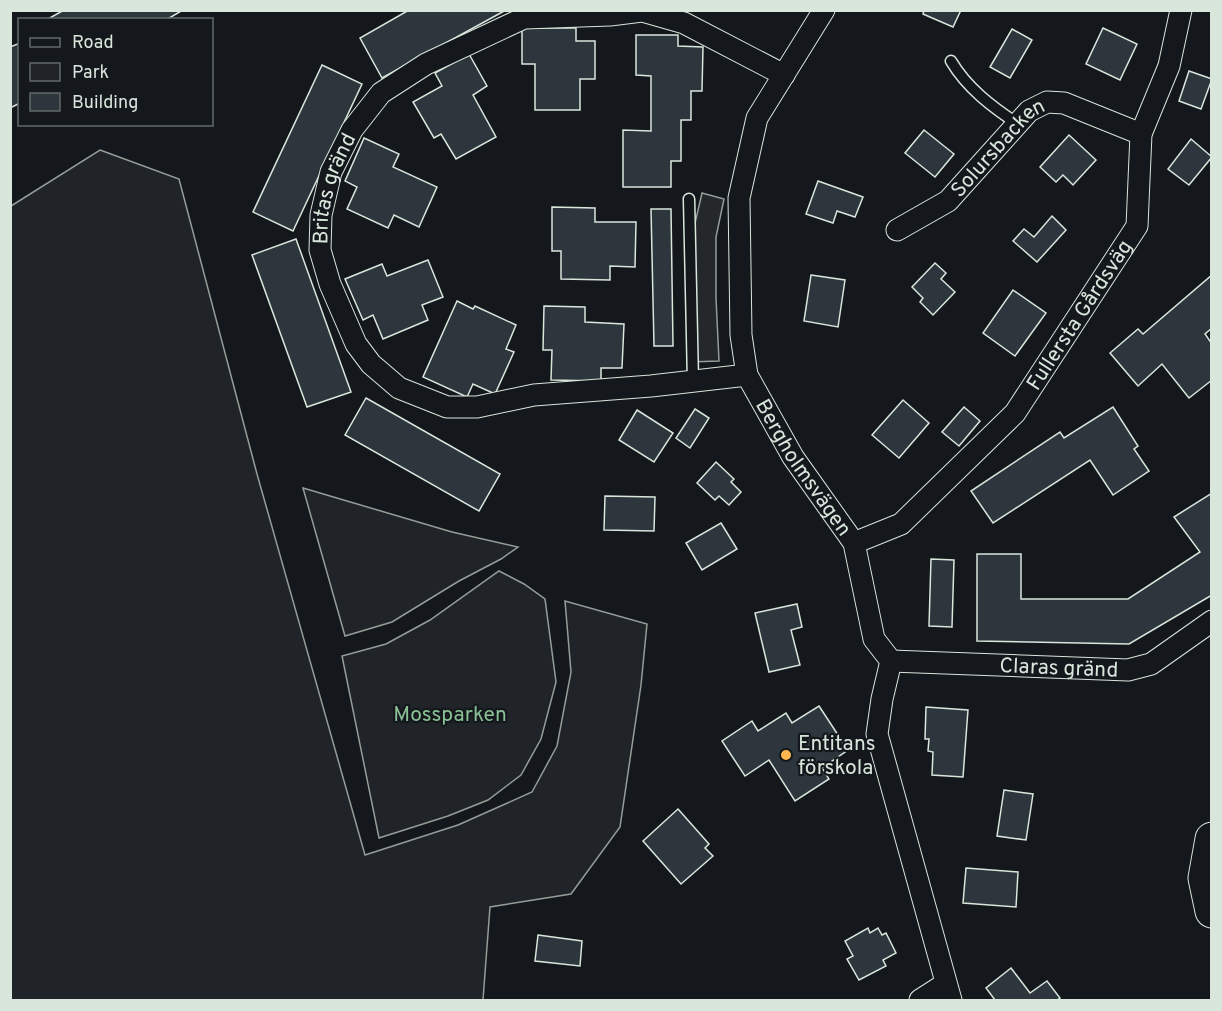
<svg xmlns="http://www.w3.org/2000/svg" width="1222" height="1011" font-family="Overpass,sans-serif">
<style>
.green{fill:#202428;stroke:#939e99;stroke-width:1.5}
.parking{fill:#24282b;stroke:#939e99;stroke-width:1.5}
.building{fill:#2c363c;stroke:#d8e6dc;stroke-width:1.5}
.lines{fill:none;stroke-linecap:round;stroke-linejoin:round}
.lane-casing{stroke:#d8e6dc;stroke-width:13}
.street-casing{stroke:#d8e6dc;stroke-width:23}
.primary-casing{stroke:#d8e6dc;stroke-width:35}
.lane{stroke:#14181c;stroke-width:10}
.street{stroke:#14181c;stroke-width:21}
.primary{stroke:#14181c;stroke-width:33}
.poi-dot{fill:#ffb74d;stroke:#14181c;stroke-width:2}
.labels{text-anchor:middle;stroke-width:4.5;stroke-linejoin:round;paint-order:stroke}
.street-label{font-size:21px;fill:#d8e6dc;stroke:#14181c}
.park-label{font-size:21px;fill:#8ac095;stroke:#14181c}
.poi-label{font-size:21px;fill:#d8e6dc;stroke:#14181c;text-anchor:start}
</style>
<rect width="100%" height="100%" fill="#14181c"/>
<g class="green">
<polygon points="100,150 179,179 257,474 365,855 458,825 532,792 557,746 571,672 565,601 647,624 641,685 620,827 571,894 490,907 483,1000 11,1000 11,206"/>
<polygon points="303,488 452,532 518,547 501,559 459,581 392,622 345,636"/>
<polygon points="499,571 524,584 545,599 556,682 541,739 521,775 488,800 448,816 379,838 342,656 386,644 430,620"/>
</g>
<polygon class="parking" points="702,193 724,199 716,237 716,298 719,361 689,362 693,232"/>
<g class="building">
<polygon points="64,10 183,10 166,20 46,20"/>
<polygon points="409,10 506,10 382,78 360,38"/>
<polygon points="924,10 961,10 953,27 923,14"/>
<polygon points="522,28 576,28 576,41 595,41 595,79 580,79 580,110 535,110 535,64 522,64"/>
<polygon points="1103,28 1137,44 1120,80 1086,64"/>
<polygon points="1012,29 1032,40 1010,78 990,67"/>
<polygon points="636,35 678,35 678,46 703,47 702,91 691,91 691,120 681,120 681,161 671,161 671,187 623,187 623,130 651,131 651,76 636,75"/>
<polygon points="20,43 20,103 10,108 10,47"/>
<polygon points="469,54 487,86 473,95 496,137 456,159 441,134 434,138 413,102 442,86 435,73"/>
<polygon points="322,65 362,84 293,231 253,212"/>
<polygon points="1189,71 1212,79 1201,109 1179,101"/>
<polygon points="924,130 954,154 935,177 905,153"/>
<polygon points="1069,135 1096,160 1073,185 1063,175 1056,182 1040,167"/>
<polygon points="364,138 399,154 393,167 437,187 419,227 394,215 388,228 347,209 357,187 345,181"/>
<polygon points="1191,139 1212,157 1189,185 1168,169"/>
<polygon points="818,181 863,197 855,217 837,211 833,223 806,214"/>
<polygon points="552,207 595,208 595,222 636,222 635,267 610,266 610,280 561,279 561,251 552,251"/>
<polygon points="651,209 671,209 673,346 654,346"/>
<polygon points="1052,216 1066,230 1037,262 1013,241 1024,229 1034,237"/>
<polygon points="296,239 351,392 307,407 252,255"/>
<polygon points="428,260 443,297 422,305 428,320 383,339 373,315 363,320 345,279 382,264 387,276"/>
<polygon points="935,263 946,273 941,279 955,292 933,315 920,302 923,298 912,287"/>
<polygon points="811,275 845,280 838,327 804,321"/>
<polygon points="1212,275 1212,328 1205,334 1212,344 1212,380 1189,398 1162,364 1138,386 1110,353 1138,329 1143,334"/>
<polygon points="1013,290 1046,313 1015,356 983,333"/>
<polygon points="457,301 473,309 475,306 516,325 506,349 514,352 495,394 473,384 467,397 423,377"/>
<polygon points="544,306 585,307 585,322 624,324 622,368 601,368 601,381 551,380 552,350 543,350"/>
<polygon points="366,398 500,474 479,511 345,435"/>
<polygon points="903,400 929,423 899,458 872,435"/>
<polygon points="964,407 980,421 959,446 942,432"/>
<polygon points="1113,407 1138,446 1134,449 1149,471 1113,495 1090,460 993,523 971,491 1060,432 1064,438"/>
<polygon points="695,409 709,418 690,448 676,438"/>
<polygon points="637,410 673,433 654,462 619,440"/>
<polygon points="716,462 734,479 731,482 741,492 729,505 719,496 715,500 697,483"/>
<polygon points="1212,493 1212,595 1129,644 977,641 977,554 1021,554 1021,599 1128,599 1200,552 1174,517"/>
<polygon points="605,496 655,497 654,531 604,530"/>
<polygon points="721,523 737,549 702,570 686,543"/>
<polygon points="931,559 954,560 952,627 929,626"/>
<polygon points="797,604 802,627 791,630 800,665 769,672 755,613"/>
<polygon points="819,706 848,750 822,768 829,779 795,801 769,760 745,776 722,741 752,721 758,731 786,713 792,723"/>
<polygon points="926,707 968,710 963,777 932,775 933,752 928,751 929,739 925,739"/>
<polygon points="1004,790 1033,794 1026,840 997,836"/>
<polygon points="678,809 709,844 705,848 713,856 681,884 643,841"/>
<polygon points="966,868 1018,872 1016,907 963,903"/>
<polygon points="868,928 870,933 878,928 882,935 886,933 896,953 883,960 886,966 859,980 847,959 853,956 845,941"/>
<polygon points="538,935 582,941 580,966 535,961"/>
<polygon points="1011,968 1030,993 1047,981 1060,998 1057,1000 995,1000 986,988"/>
</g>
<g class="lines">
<g class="lane-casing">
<g id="lane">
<path d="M951 61C967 88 992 107 1018 124"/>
<polyline points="689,199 693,382"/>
</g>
</g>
<g class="street-casing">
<g id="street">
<path id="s1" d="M824 10 757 118 739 198 741 335 747 375 793 457 854 543 874 639 891 661 882 699 877 734 951 1000"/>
<path id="s2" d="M897 230 948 201 1029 111 1047 102 1064 103 1141 134"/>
<path id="s3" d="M747 375 651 386 534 395 477 407H447L399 388 371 364 356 344 330 284 320 250 321 215 331 172 352 130 381 93 426 64 524 18 610 15 642 11 684 23 784 75"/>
<path id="s4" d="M854 543 901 524 1015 413 1137 226 1141 134 1169 66 1181 10"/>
<path id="s5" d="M891 661 1128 670 1151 664 1212 621"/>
<polyline points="920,1000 945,984"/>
</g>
</g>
<g class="primary-casing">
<polyline id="primary" points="1212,839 1205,878 1212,911"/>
</g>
<use href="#lane" class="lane"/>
<use href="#street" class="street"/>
<use href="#primary" class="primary"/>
</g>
<circle class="poi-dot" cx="786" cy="755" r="6"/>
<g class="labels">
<g class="street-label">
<text dy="7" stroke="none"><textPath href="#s2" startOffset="132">Solursbacken</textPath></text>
<text dy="7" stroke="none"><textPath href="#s3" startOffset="580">Britas gränd</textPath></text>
<text dy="7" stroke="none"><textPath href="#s4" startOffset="327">Fullersta Gårdsväg</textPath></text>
<text dy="7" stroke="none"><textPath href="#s1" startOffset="495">Bergholmsvägen</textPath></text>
<text dy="7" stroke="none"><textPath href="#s5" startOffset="168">Claras gränd</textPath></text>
</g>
<g class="park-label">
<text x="450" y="721">Mossparken</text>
</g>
<g class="poi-label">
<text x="798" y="750">Entitans<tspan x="798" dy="24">förskola</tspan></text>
</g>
</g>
<rect width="1222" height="1011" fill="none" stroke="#d8e6dc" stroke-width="24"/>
<rect x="18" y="18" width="195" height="108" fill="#14181c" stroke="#626a69" stroke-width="1.5"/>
<rect x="30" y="38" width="30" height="9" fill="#14181c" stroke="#626a69" stroke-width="1.5"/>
<text x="72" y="48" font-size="18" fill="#d8e6dc">Road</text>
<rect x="30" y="63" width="30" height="18" fill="#202428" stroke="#626a69" stroke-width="1.5"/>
<text x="72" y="78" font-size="18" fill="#d8e6dc">Park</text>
<rect x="30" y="93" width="30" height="18" fill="#2c363c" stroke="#626a69" stroke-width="1.5"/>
<text x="72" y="108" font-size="18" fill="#d8e6dc">Building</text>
</svg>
